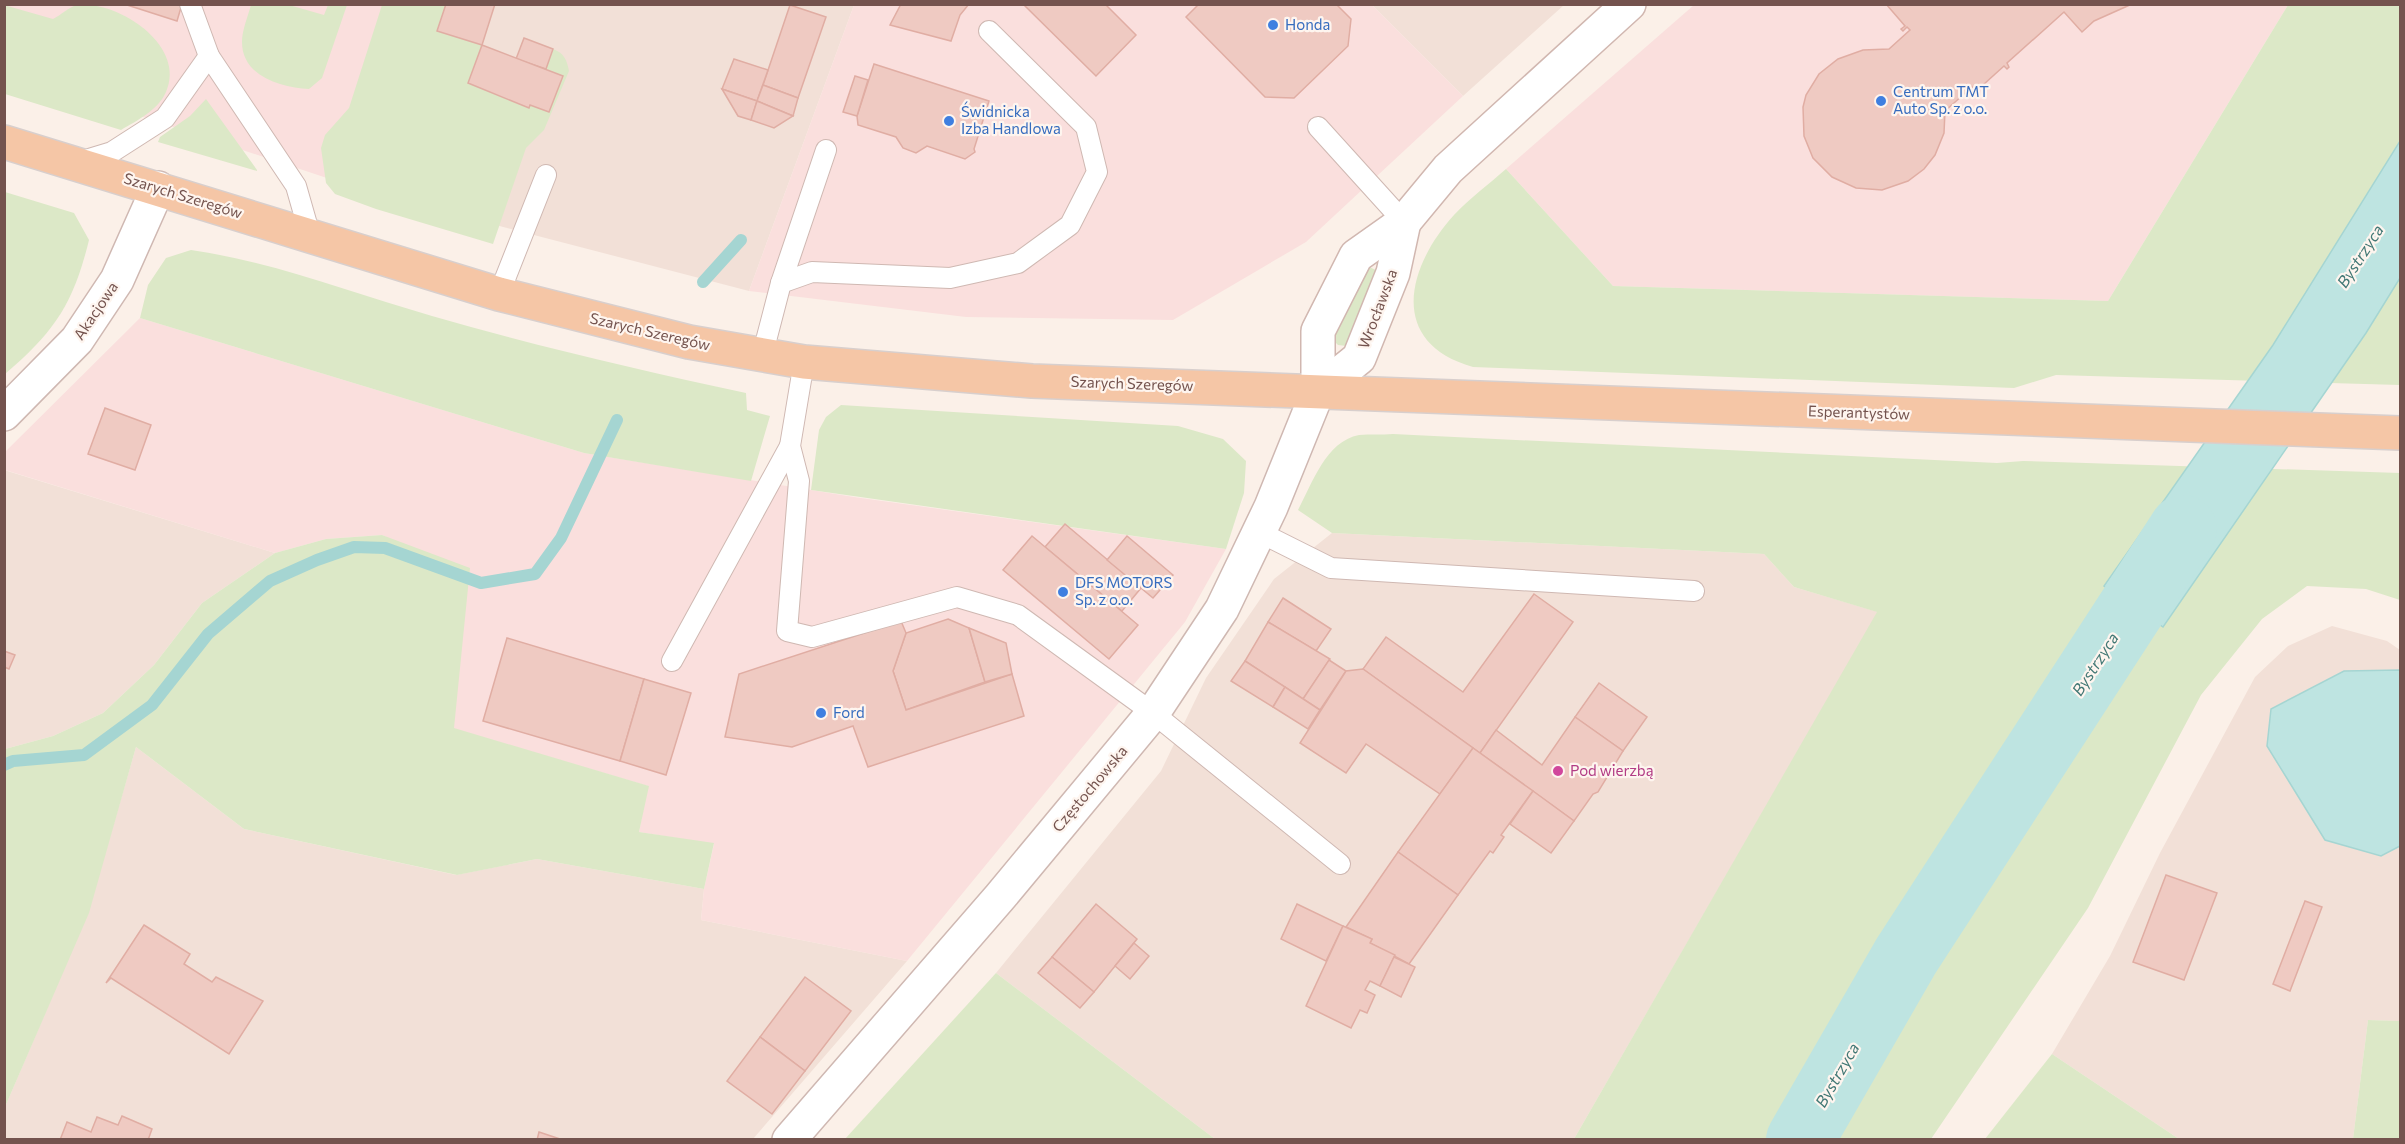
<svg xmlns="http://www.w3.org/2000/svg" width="2405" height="1144" font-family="Commissioner,sans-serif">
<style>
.residential{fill:#f2e0d7}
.commercial{fill:#fadfdd}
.green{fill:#dce8c7}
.water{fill:#bee4e1;stroke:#a5d5d2;stroke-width:1.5}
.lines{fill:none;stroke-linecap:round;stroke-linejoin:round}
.stream{stroke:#a5d5d2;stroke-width:12}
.river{stroke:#bee4e1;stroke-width:68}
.building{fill:#efcac2;stroke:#e0ada3;stroke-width:1.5}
.lane-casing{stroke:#cfb8b2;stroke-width:22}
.street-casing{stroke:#cfb8b2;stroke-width:36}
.secondary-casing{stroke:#d1b7b0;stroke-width:36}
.primary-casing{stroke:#d8cfcd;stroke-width:36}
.lane{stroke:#fff;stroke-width:20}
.street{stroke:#fff;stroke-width:33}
.secondary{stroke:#fff;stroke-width:33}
.primary{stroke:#f5c6a6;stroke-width:33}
.shop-dot{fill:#3f7fe0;stroke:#fef5ef;stroke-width:2}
.hotel-dot{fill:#d1479c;stroke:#fef5ef;stroke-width:2}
.labels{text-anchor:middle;stroke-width:4.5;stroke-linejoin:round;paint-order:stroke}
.shop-label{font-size:15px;fill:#366cbe;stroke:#fef5ef;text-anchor:start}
.street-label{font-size:15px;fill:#74534e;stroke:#fef5ef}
.hotel-label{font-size:15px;fill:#b23c85;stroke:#fef5ef;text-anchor:start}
.water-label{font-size:16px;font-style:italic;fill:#427875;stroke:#fef5ef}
</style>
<rect width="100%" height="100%" fill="#fbf0e8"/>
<g class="residential">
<polygon points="427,5 854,5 749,291 369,192"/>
<polygon points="1372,5 1564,5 1463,96"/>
<polygon points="4,470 275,553 202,603 154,665 103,713 53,736 5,749"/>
<polygon points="1332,533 1764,554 1794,587 1878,612 1574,1139 1215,1139 996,973 1161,771 1206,678 1274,579"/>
<polygon points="2332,626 2387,641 2400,650 2400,1021 2368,1020 2353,1139 2179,1139 2052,1054 2110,956 2160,853 2255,677 2288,646"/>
<polygon points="136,747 244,829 456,875 537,859 704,889 701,920 907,961 753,1139 5,1140 5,1107 88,913"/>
</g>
<g class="commercial">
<polygon points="5,5 427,5 369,192 5,71"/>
<polygon points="854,5 1372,5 1463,96 1306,242 1173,320 966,317 749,291"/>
<polygon points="1694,5 2288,5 2108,301 1613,286 1506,169"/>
<polygon points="140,318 584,453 854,497 1226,549 1185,622 907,961 701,920 704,889 714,844 639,832 648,786 454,729 404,545 382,535 326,539 275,553 5,470 5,452"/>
</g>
<g class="green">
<path d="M4 5 53 19C61 15 69 7 77 5 119 0 187 46 166 92 158 110 138 120 121 130L5 94Z"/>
<path d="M251 5H289L324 15 328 5H347L322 78 309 89C282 87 242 77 242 42 242 30 248 16 251 5Z"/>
<path d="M382 5H446L437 31 482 45 468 83 528 108 530 105 549 112 562 76 546 69 553 49C564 53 567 60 569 71L544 130 526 148 493 244 376 209 335 194 326 183 321 148 325 135 349 108Z"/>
<path d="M2288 5H2400V385L2056 375 2014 388 1473 367C1388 343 1406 268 1454 215 1470 198 1489 184 1506 169L1613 286 2108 301Z"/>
<polygon points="206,99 257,170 257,171 158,142 160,137 190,116"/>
<path d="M5 192 74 213 89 240C73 305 54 332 5 374Z"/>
<path d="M191 250C274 262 352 293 432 316 536 346 640 370 746 393L747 410 770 416 751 481 584 453 140 318 148 285 166 258Z"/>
<polygon points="1369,267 1376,270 1374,280 1347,346 1338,345 1331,338"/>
<polygon points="841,405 1178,426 1223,439 1246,461 1244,493 1226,549 811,490 819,430 826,417"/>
<path d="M1393 434 1997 463 2023 461 2400 473V600L2366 589 2307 586 2262 619 2201 695 2088 908 1931 1139H1574L1877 612 1794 587 1764 554 1332 533 1298 510C1312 484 1326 441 1359 435 1370 434 1382 435 1393 434Z"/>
<polygon points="382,535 470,568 454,728 649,786 639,832 714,843 704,889 537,859 457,875 244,829 136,747 89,913 5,1107 5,749 53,736 103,713 154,665 202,603 275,553 326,539"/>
<polygon points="996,973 1215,1139 845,1139"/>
<polygon points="2368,1020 2400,1021 2400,1139 2353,1139"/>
<polygon points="2052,1054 2179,1139 1985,1139"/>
</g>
<g class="water">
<polygon points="2400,141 2400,278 2366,333 2163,627 2104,586 2273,345"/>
<polygon points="2400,670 2400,846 2381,856 2325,840 2267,746 2271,709 2344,671"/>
</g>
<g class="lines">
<g class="stream">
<polyline points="703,282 741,240"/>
<polyline points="4,765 13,761 84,755 152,705 208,634 270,581 317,560 354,547 385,548 481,583 535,574 561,538 617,420"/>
</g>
<polyline class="river" points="1800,1140 1906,956 2183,529"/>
</g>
<g class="building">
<polygon points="124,4 182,4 177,21"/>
<polygon points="446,4 495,4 482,45 437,31"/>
<polygon points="901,4 969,4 960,15 951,41 890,25"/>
<polygon points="1023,4 1105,4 1136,35 1096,76"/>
<polygon points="1199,4 1336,4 1351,19 1348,46 1294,98 1265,97 1186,17"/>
<polygon points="1886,4 2132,4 2094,21 2082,32 2064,12 2007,63 2009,67 2007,69 2004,66 1973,94 1972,87 1945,111 1944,133 1935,155 1924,169 1908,181 1882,190 1856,188 1832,177 1813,158 1804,136 1803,107 1806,95 1819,74 1838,59 1863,50 1889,49 1910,30 1907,27 1903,31 1901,29 1905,26"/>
<polygon points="790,5 826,17 798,98 763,85"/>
<polygon points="524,38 553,49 546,69 516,59"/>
<polygon points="482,45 563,76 549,112 530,105 529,108 468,83"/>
<polygon points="734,59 768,70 757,101 722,89"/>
<polygon points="874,64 989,101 974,149 975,152 965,159 927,146 916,153 903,148 896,137 858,125 857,116"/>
<polygon points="855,76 868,80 857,116 843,112"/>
<polygon points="763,85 798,98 793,116 757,101"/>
<polygon points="722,89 757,101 751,120 738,116"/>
<polygon points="757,101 793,116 774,128 751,120"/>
<polygon points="105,408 151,425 135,470 88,454"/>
<polygon points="1065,524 1141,588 1122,611 1045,547"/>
<polygon points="1032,536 1138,625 1109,659 1003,570"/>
<polygon points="1127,536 1173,575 1153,598 1107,560"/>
<polygon points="1534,594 1573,622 1480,753 1363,669 1386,637 1463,692"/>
<polygon points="1283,598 1331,629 1316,651 1268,622"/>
<polygon points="948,619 969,628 985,682 906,710 893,671 906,633"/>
<polygon points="901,621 906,633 893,671 906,710 1012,674 1024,716 868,767 853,726 792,747 725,737 739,674"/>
<polygon points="1268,622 1330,659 1303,699 1245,661"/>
<polygon points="969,628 1006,643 1012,674 985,682"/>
<polygon points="507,638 644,679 620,761 483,721"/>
<polygon points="4,651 15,655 9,669 4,667"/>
<polygon points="1329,660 1346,671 1320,710 1303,699"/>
<polygon points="1245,661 1285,687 1273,707 1231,681"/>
<polygon points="1363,669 1473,748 1440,794 1366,744 1346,773 1300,743 1346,671"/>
<polygon points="644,679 691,693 666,775 620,761"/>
<polygon points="1599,683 1647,717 1623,751 1575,717"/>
<polygon points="1285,687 1320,710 1308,729 1273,707"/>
<polygon points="1575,717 1623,751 1598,792 1593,794 1574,821 1480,753 1496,730 1542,765"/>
<polygon points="1473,748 1533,791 1501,835 1504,837 1493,853 1490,851 1458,895 1398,852"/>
<polygon points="1533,791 1574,821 1551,853 1510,824"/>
<polygon points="1398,852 1458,895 1409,964 1370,943 1372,939 1346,927"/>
<polygon points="2166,875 2217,893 2184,980 2133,962"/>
<polygon points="2305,901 2322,907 2290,991 2273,984"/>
<polygon points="1096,904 1137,939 1094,992 1052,957"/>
<polygon points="1297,904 1343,926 1326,961 1281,939"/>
<polygon points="144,925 190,954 184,964 212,982 216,977 263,1001 229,1054 111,978 106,983"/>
<polygon points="1343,926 1372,939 1370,943 1395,955 1380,986 1370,981 1365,990 1375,995 1367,1013 1360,1010 1351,1028 1306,1006"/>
<polygon points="1134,943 1149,956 1130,979 1115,966"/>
<polygon points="1052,957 1094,992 1080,1008 1038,973"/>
<polygon points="1394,957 1415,967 1401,997 1380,986"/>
<polygon points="805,977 851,1011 805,1071 760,1037"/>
<polygon points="760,1037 805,1071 772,1114 727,1081"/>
<polygon points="122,1116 152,1129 148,1140 60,1140 67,1122 91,1132 97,1117 118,1125"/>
<polygon points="539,1132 563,1140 537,1140"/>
</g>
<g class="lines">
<g class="lane-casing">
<g id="lane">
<polyline points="190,4 209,56 296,186 310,235"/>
<polyline points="1318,127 1404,222"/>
<polyline points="79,162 112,152 165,118 209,56"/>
<polyline points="781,283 826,150"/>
<polyline points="499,294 546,175"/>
<polyline points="762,356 781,283 812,272 950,278 1018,263 1070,225 1097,172 1086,127 989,31"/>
<polyline points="804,362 790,446 799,481 787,631 812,637 957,597 1018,615 1153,713 1340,864"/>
<polyline points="1259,532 1331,568 1694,591"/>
<polyline points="672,661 790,446"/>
</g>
</g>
<g class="street-casing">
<g id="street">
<polyline points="4,414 77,340 117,280 158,188"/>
<polyline points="789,1140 1000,897 1153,713 1222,609 1271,507 1318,391"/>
</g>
</g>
<g class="secondary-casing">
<g id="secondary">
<polyline points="1318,391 1318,331 1356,256 1404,222 1448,169 1629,4"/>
<polyline points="1318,391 1359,358 1393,273 1404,222"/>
</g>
</g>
<g class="primary-casing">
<polyline id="primary" points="4,142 499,294 689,342 804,362 1032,381 2400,433"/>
</g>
<use href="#lane" class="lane"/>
<use href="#street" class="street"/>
<use href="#secondary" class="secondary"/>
<use href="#primary" class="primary"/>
</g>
<g class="shop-dot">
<circle cx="1273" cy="25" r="6"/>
<circle cx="1881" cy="101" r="6"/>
<circle cx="949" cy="121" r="6"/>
<circle cx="1063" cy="592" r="6"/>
<circle cx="821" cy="713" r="6"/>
</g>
<circle class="hotel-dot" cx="1558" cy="771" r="6"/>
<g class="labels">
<g class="shop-label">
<text x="1285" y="30">Honda</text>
<text x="1893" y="97">Centrum TMT<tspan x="1893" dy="17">Auto Sp. z o.o.</tspan></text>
<text x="961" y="117">Świdnicka<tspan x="961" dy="17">Izba Handlowa</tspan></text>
<text x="1075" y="588">DFS MOTORS<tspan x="1075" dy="17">Sp. z o.o.</tspan></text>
<text x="833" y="718">Ford</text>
</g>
<g class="street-label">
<text transform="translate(183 196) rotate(17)" y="5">Szarych Szeregów</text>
<text transform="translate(1378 309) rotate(-69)" y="5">Wrocławska</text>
<text transform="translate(96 311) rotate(-56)" y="5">Akacjowa</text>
<text transform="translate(650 332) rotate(13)" y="5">Szarych Szeregów</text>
<text transform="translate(1132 384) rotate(2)" y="5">Szarych Szeregów</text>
<text transform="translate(1859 413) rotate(2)" y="5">Esperantystów</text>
<text transform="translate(1090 789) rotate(-50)" y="5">Częstochowska</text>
</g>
<g class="hotel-label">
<text x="1570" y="776">Pod wierzbą</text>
</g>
<g class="water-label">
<text transform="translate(2360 256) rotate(-57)" y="6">Bystrzyca</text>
<text transform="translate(2095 664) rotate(-57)" y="6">Bystrzyca</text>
<text transform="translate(1837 1075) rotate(-60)" y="6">Bystrzyca</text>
</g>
</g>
<rect width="2405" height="1144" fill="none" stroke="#74534e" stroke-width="12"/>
</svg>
